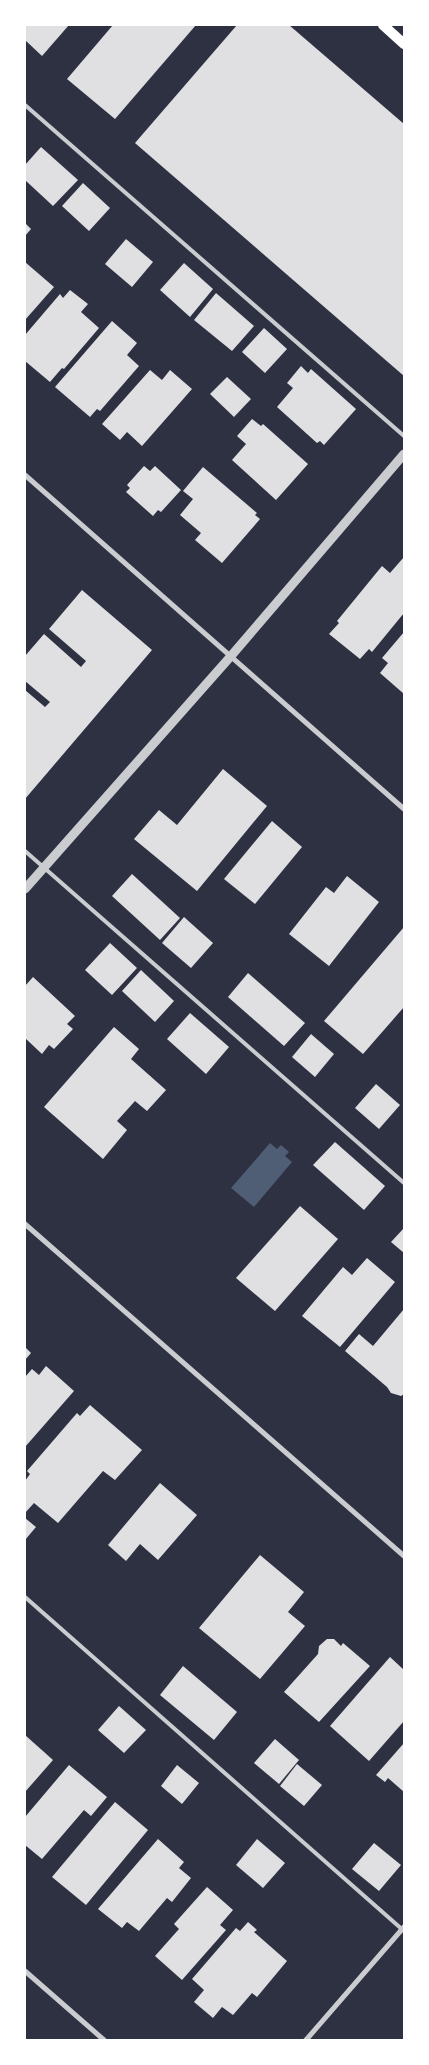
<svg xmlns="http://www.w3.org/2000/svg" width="429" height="2065" font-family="'Nunito Sans',sans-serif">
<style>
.water{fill:#4f5d75}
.building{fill:#e0e0e3}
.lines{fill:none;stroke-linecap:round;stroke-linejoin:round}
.service{stroke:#caccd0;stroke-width:4}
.minor{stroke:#caccd0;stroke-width:5}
.tertiary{stroke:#caccd0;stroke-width:9}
.secondary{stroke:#fff;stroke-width:10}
</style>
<rect width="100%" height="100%" fill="#2d3142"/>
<polygon class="water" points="270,1143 277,1149 281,1145 289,1152 285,1156 292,1162 254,1207 231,1188"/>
<g class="building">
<polygon points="25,25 69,25 42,56 25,40"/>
<polygon points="113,25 196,25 115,119 67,79"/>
<polygon points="237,25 289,25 404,124 404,376 135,143"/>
<polygon points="41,147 78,180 53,206 25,180 25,165"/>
<polygon points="83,183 110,208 89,231 62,206"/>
<polygon points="25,223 31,229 25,236"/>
<polygon points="126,239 153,262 132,287 105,264"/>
<polygon points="25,262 54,287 25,320"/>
<polygon points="184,263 213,289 190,317 160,290"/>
<polygon points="70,290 88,304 81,312 99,328 64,369 62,368 50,382 25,361 25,335 60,294 63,298"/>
<polygon points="216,293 254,326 232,351 194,320"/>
<polygon points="112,321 137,343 127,355 139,366 100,411 97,409 90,417 55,387"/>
<polygon points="264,328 287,349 265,373 242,352"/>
<polygon points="301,366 308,373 311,369 356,409 324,445 320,441 317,443 277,407 293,388 287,383"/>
<polygon points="150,370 162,380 170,370 192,389 142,446 127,432 120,440 102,424"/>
<polygon points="227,377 251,399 234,417 210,394"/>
<polygon points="252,419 261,426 263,424 308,464 276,500 232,460 246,444 237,436"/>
<polygon points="144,466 150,471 155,466 181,490 161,512 158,510 153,516 126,492 130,488 127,485"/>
<polygon points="203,467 257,513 255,515 260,519 222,563 195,540 201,533 180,515 193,499 183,491"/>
<polygon points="404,557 404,613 372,652 369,649 360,659 329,634 339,623 337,621 382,566 390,573"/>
<polygon points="82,590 152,650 25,799 25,690 45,707 50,702 25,681 25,656 44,634 81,667 86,661 49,629"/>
<polygon points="404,632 404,694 380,673 388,663 382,658"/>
<polygon points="223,769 267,806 197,891 134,839 159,810 177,825"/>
<polygon points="272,821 302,847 255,904 224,879"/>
<polygon points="132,874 180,918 160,940 112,896"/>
<polygon points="347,876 379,902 329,966 289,934 326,887 334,893"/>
<polygon points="184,917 213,943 191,968 162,943"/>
<polygon points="404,927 404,1007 363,1054 324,1021"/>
<polygon points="110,943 137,968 112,995 85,970"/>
<polygon points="141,970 174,1001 155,1022 122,991"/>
<polygon points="248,973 305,1023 284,1046 228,997"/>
<polygon points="33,977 75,1016 67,1024 73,1029 54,1049 49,1045 42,1054 25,1038 25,986"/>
<polygon points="190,1013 229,1047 206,1074 167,1039"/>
<polygon points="114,1027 139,1049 131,1059 166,1090 147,1111 135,1101 117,1121 127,1130 103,1159 44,1107"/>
<polygon points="311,1034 334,1054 315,1077 292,1057"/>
<polygon points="376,1084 400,1105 379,1129 355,1108"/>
<polygon points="335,1142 385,1186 364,1210 313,1165"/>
<polygon points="300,1206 338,1239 275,1311 236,1278"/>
<polygon points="404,1228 404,1253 391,1242"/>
<polygon points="367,1258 395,1282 340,1347 302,1316 343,1267 352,1275"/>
<polygon points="404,1309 404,1394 401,1396 391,1393 387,1387 345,1351 359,1334 373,1346"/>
<polygon points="25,1347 31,1353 25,1360"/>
<polygon points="46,1366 74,1391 25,1447 25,1377 32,1369 39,1375"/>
<polygon points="90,1405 142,1450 115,1480 103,1471 58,1523 34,1503 25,1513 25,1481 30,1474 27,1471 77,1413 80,1416"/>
<polygon points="160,1483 197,1515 158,1560 140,1544 126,1561 108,1545"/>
<polygon points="25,1518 36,1527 25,1540"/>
<polygon points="260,1555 304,1592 288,1612 305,1626 260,1679 199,1628"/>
<polygon points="327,1639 334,1639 341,1646 343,1643 370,1666 319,1722 284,1692 318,1654 319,1646"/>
<polygon points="390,1657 404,1670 404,1721 369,1761 330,1726"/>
<polygon points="183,1666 237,1712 214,1740 160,1695"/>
<polygon points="119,1706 146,1730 124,1753 98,1730"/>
<polygon points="25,1735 53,1760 25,1792"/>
<polygon points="275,1739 299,1760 279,1784 254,1763"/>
<polygon points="404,1743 404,1792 388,1778 385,1782 376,1775"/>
<polygon points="297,1764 322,1785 304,1806 280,1786"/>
<polygon points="69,1765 107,1797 91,1816 84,1810 42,1859 25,1845 25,1817"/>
<polygon points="177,1765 199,1783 182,1804 161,1786"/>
<polygon points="115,1802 148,1830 86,1905 52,1877"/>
<polygon points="158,1839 184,1862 179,1868 191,1878 172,1902 167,1898 139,1931 127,1922 122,1928 98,1909"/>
<polygon points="257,1839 285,1863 263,1888 236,1865"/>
<polygon points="374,1843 401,1865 379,1891 352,1869"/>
<polygon points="207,1887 233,1910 220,1925 226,1930 182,1980 155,1956 179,1929 174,1924"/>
<polygon points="248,1922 257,1930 254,1932 287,1961 257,1997 252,1993 233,2015 222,2007 213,2018 194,2002 204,1990 192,1979 236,1928 240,1931"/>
</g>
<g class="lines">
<g class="service">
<polyline points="25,105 404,436"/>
<polyline points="25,851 404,1183"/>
<polyline points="25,1597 404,1931"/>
</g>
<g class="minor">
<polyline points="25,475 404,809"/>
<polyline points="25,1224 404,1556"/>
<polyline points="25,1971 104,2040"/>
<polyline points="306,2040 404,1927"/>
</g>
<polyline class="tertiary" points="25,889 231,656 404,454"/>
<polyline class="secondary" points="383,25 404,44"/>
</g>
<rect width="429" height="2065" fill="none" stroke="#ffffff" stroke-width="52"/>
</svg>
